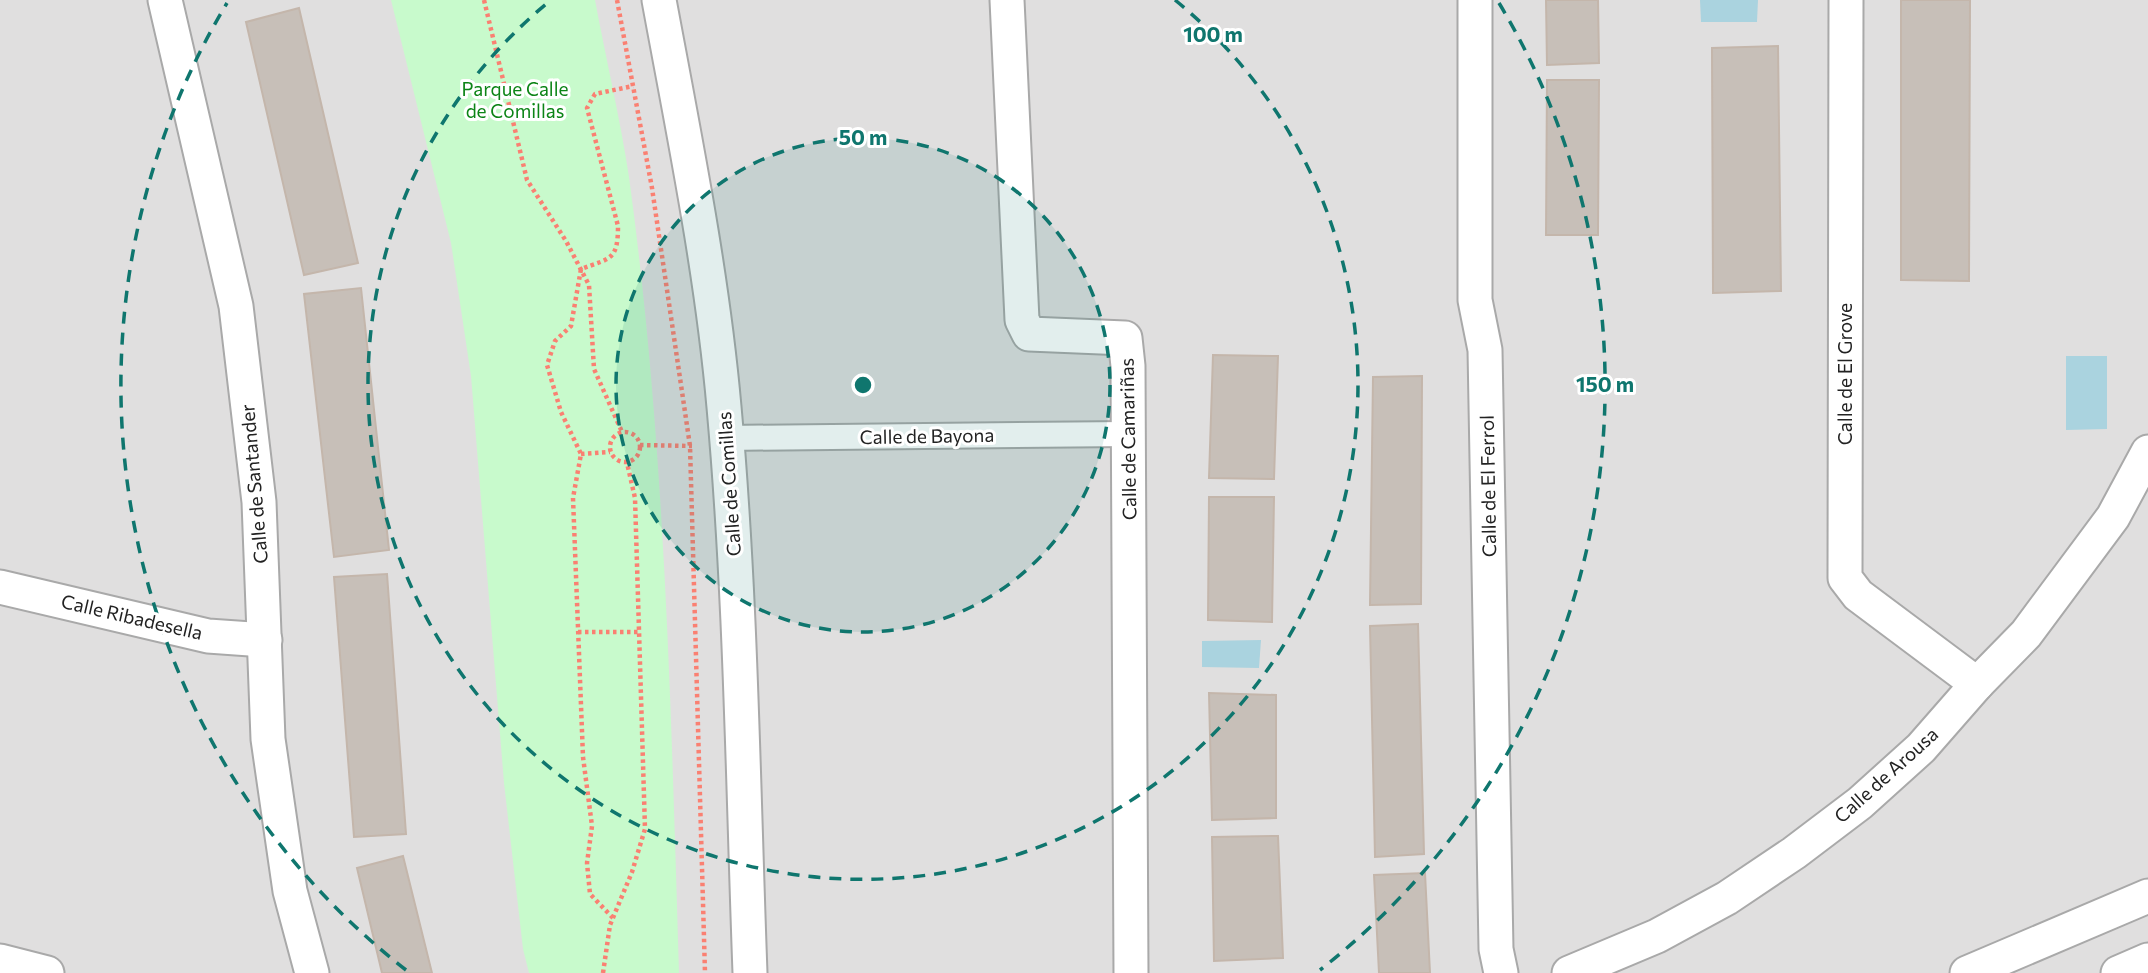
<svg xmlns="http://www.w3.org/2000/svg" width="2148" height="973" font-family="Commissioner,sans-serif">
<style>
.residential{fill:#e0dfdf}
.park{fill:#c8facc}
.water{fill:#aad3df}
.building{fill:#c7bfb8;stroke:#c4b6ab;stroke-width:2}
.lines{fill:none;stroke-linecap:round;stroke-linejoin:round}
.pedestrian-casing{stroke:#a9a9a9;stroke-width:28}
.minor-casing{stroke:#a9a9a9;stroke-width:37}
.path{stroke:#fa8072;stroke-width:4.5;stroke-dasharray:3.5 3.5;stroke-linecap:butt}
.pedestrian{stroke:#fff;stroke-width:24}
.minor{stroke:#fff;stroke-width:33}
.ring{fill:none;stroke:#0f766e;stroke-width:3.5;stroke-dasharray:12 9}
.labels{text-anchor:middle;stroke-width:6;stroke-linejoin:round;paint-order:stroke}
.park-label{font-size:19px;fill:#0c8416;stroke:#fff}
.street-label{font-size:19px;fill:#222;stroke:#fff}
.centre{fill:#0f766e;stroke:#fff;stroke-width:3.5}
.ring-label{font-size:21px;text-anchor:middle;font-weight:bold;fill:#0f766e;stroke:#fff;stroke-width:6;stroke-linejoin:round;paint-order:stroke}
</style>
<rect width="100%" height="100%" fill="#f2efe9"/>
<rect class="residential" x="0" y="0" width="2148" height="973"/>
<path class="park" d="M391 0H595C606 59 620 118 629 177 665 440 671 707 679 973H529L523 949 504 783 471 376 451 243Z"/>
<g class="water">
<polygon points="1700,0 1758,0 1757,22 1701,22"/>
<polygon points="2066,356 2107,356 2107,429 2066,430"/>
<polygon points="1261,640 1259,668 1202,667 1202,641"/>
</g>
<g class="building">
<polygon points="1546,0 1598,0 1599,63 1547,65"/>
<polygon points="1901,0 1970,0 1969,281 1901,280"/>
<polygon points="299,8 358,263 304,275 246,22"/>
<polygon points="1778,46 1781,291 1713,293 1712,48"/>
<polygon points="1547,80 1599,80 1598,235 1546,235"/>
<polygon points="361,288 389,550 334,557 304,294"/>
<polygon points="1213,355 1278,356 1274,479 1209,478"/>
<polygon points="1422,376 1421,604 1370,605 1373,377"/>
<polygon points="1209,497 1274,497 1272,622 1208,620"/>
<polygon points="387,574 406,834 354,837 334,577"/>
<polygon points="1418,624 1424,854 1375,857 1370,626"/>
<polygon points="1209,693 1276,695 1276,818 1212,820"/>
<polygon points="1278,836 1283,958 1214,961 1212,837"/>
<polygon points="403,856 432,973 382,973 357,868"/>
<polygon points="1425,873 1430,973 1379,973 1374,875"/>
</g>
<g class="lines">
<g class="pedestrian-casing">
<polyline id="pedestrian" points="726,438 1129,434"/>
</g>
<g class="minor-casing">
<g id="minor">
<polyline points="165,0 236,306 259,502 268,739 290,891 312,973"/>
<path d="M659 0C684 135 712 271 724 407 741 595 743 785 750 973"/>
<polyline points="1007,0 1022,320 1029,334 1125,338 1128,366 1131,973"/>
<polyline points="1475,0 1475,300 1485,350 1496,949 1501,973"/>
<polyline points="1846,0 1845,578 1858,595 1977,684"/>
<polyline points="0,587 208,636 265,640"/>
<polyline points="0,961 47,973"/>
<polyline points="1569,973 1657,936 1727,898 1794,853 1860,803 1921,748 1977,684 2026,634 2113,517 2148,452"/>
<polyline points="1967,973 2148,896"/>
<polyline points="2118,973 2148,960"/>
</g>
</g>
<g class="path">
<polyline points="484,0 527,180 566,241 589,285 594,369 622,432"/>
<polyline points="617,0 652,188 690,446 705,973"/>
<circle cx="625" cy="447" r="15"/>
<polyline points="640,445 692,446"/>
<polyline points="581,454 610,452"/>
<polyline points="578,632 639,632"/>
<path d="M613 918 590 894 587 863 592 826 583 757 573 498 581 454 561 412 547 365 555 341 571 326 581 269C610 258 618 261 618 226L587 108 595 94 633 86"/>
<polyline points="603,973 610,925 632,872 645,829 635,498 627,463"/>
</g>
<use href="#pedestrian" class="pedestrian"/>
<use href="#minor" class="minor"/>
</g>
<circle cx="863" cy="385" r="247" fill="#0f766e" fill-opacity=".12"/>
<g class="ring">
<circle cx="863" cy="385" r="247"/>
<path d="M1175 0A495 495 0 1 1 551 0"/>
<path d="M406 970A742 742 0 0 1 227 3M1499 3A742 742 0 0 1 1320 970"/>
</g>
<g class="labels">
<g class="park-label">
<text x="515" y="96">Parque Calle<tspan x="515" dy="22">de Comillas</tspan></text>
</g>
<g class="street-label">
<text transform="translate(1845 374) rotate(-90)" y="7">Calle de El Grove</text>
<text transform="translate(927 436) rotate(-1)" y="7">Calle de Bayona</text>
<text transform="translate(1128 439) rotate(-91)" y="7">Calle de Camariñas</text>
<text transform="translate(254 484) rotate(-95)" y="7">Calle de Santander</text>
<text transform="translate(729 484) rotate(-94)" y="7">Calle de Comillas</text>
<text transform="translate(1488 486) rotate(-91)" y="7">Calle de El Ferrol</text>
<text transform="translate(132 617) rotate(13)" y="7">Calle Ribadesella</text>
<text transform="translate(1886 775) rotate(-42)" y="7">Calle de Arousa</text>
</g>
</g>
<circle cx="863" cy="385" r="10" class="centre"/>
<g class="ring-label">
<text x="1213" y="42">100 m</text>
<text x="863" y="145">50 m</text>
<text x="1605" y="392">150 m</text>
</g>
</svg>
